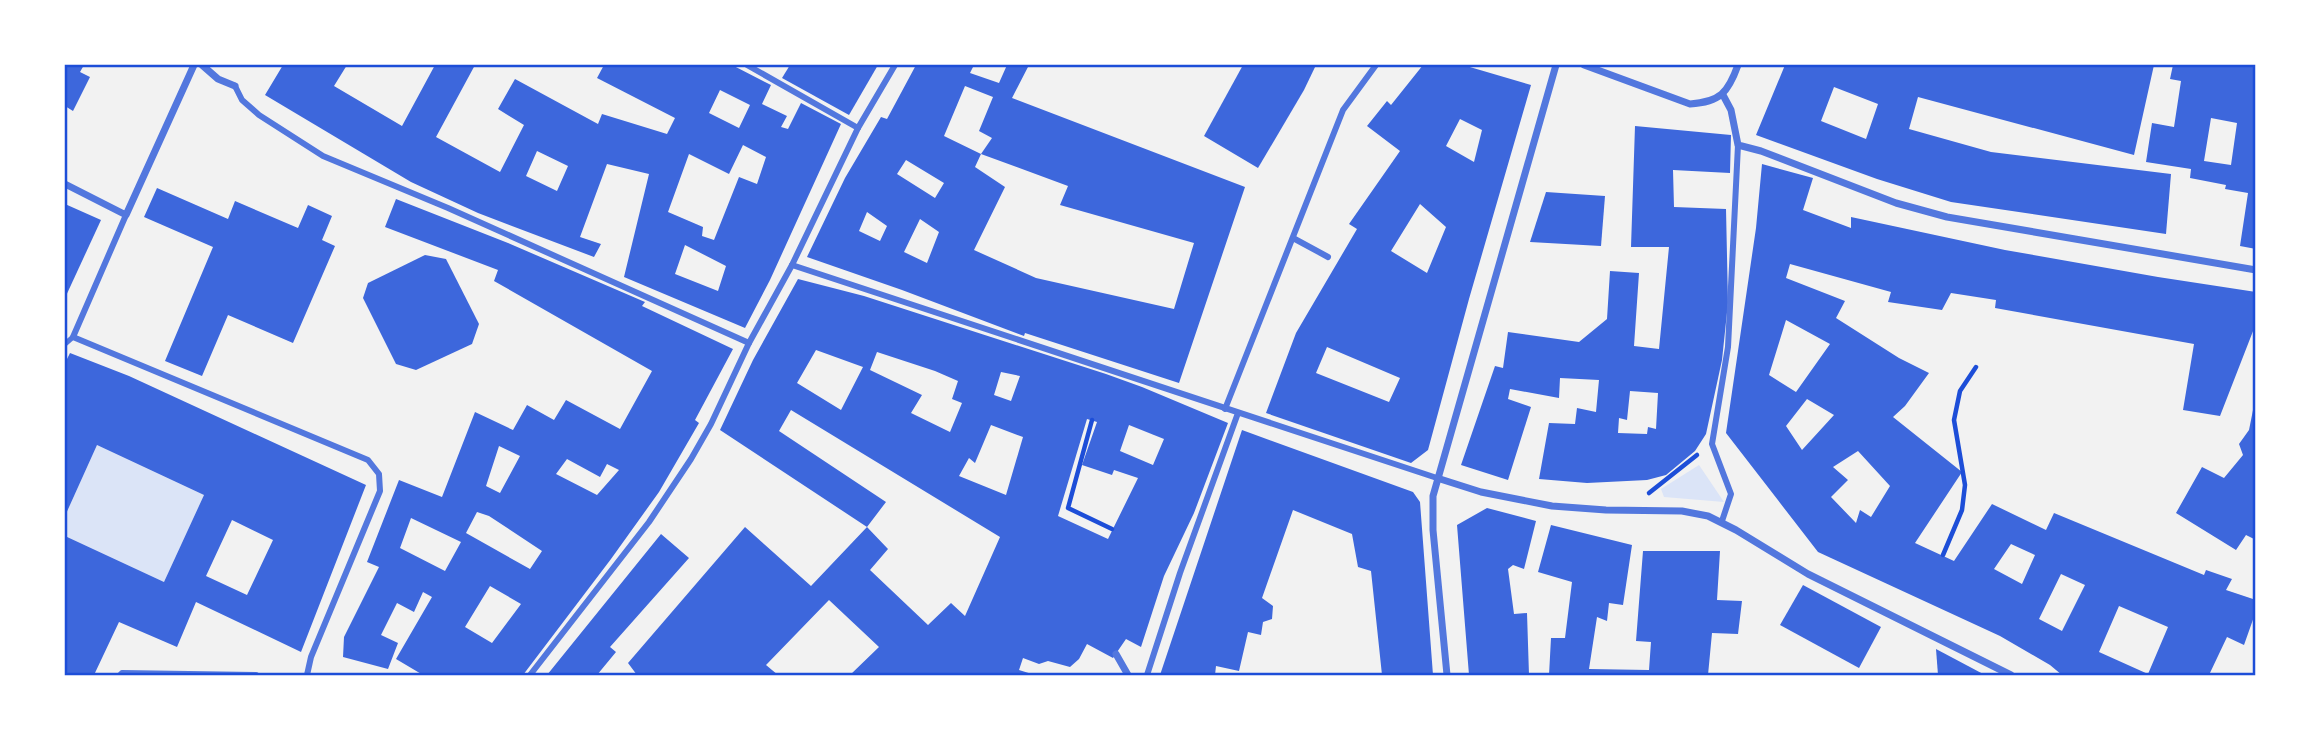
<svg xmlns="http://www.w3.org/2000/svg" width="2321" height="740" font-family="'Nunito Sans',sans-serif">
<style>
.green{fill:#dbe4f7}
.building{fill:#3d67dc;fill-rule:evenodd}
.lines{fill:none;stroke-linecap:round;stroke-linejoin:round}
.path{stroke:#1d4ed8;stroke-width:4.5}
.service{stroke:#5277de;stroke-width:5}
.pedestrian{stroke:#5277de;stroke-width:6}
.minor{stroke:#5277de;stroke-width:7}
.neatline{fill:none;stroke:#1d4ed8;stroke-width:2.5}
</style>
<rect width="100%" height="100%" fill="#f2f2f2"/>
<g class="green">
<polygon points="97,445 204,495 164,582 65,536 65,516"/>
<polygon points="1699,465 1724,502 1664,497 1661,489"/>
</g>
<g class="building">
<polygon points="65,65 84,65 80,72 90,77 73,111 65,106"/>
<path d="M283 65H347L334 86 402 126 435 65H475L436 137 500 172 524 125 498 109 515 79 598 124 602 114 667 134 675 118 597 78 604 65H732L771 85 762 104 787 116 781 127 788 129 801 103 841 124 770 280 745 328 624 277 649 174 607 164 580 237 601 244 594 257 478 213 411 182 265 95ZM720 90 750 105 739 128 709 113ZM743 145 766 157 757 184 739 177 714 240 702 236 703 227 668 212 689 154 729 174ZM537 151 568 166 557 191 526 176ZM685 245 726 266 718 291 675 274Z"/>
<polygon points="790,65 878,65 849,115 782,78"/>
<path d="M916 65H974L970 73 999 83 1007 65H1029L1012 98 1245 187 1179 383 1025 333 1024 336 902 290 807 257 845 178 881 117 887 119ZM965 86 993 97 979 131 992 138 981 154 944 136ZM981 154 1068 186 1060 205 1194 243 1174 309 1036 278 974 250 1005 187 975 167ZM906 160 944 183 935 198 897 174ZM867 212 887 226 880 241 859 231ZM920 219 939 232 927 263 904 252Z"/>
<polygon points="1243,65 1316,65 1304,90 1258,168 1204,136"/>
<path d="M1423 65H1463L1531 85 1469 299 1428 450 1411 463 1266 413 1296 333 1357 229 1349 224 1400 151 1367 126 1387 101 1391 105ZM1460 119 1482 130 1474 162 1446 146ZM1420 204 1446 227 1427 273 1391 251ZM1327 347 1400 378 1389 402 1316 373Z"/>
<path d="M1785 65H2154L2134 155 1918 97 1909 129 1991 152 2171 174 2166 234 1951 202 1877 179 1756 135ZM1834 87 1878 104 1866 139 1821 121Z"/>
<path d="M2173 65H2256V249L2240 246 2248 193 2225 189 2226 185 2190 178 2191 169 2146 162 2152 123 2174 127 2181 81 2170 79ZM2211 118 2237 123 2231 165 2204 161Z"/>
<path d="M1635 126 1731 135 1730 173 1673 170 1674 207 1726 209 1728 303 1722 360 1706 434 1695 451 1666 475 1647 480 1587 483 1539 479 1549 423 1575 424 1577 408 1596 412 1599 380 1560 378 1559 398 1510 389 1508 399 1531 407 1508 480 1461 465 1495 366 1503 368 1508 332 1579 342 1607 319 1610 271 1639 273 1634 346 1659 349 1669 247H1631ZM1630 391 1658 393 1656 429 1648 427 1647 434 1618 433 1619 418 1627 420Z"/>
<path d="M1762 164 1813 178 1803 210 1851 228V217L2005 250 2158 277 2256 292V326H2255L2220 416 2183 410 2194 344 1995 308 1996 300 1951 293 1942 310 1888 302 1891 292 1790 264 1786 278 1845 301 1836 318 1899 358 1929 373 1905 406 1893 417 1962 472 1915 543 1954 561 1992 504 2046 530 2054 513 2204 575 2206 570 2232 579 2226 590 2256 600V611L2244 645 2227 637 2209 675H2062L2050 665 2000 636 1818 552 1726 433 1756 228ZM1786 320 1830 344 1796 392 1769 375ZM1807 399 1834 415 1802 450 1786 426ZM1858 451 1890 486 1871 517 1860 510 1856 523 1831 497 1848 480 1833 467ZM2011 544 2035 555 2022 584 1994 569ZM2061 574 2085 585 2062 631 2039 619ZM2119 606 2168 627 2148 674 2099 652Z"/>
<polygon points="157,188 228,219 235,201 298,228 308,205 332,216 322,240 335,246 293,343 228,315 202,376 165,361 213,247 144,217"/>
<polygon points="1546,192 1605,196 1601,246 1530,242"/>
<path d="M396 199 508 243 645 302 642 306 733 349 695 420 699 423 659 492 611 559 523 675H423L396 659 432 597 423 592 414 612 397 603 381 635 398 643 388 669 343 657 344 637 379 567 367 562 399 480 442 497 475 412 513 430 527 405 554 420 566 400 620 429 652 371 494 281 498 270 385 227ZM499 446 520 456 500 493 486 486ZM567 459 600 477 607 464 619 470 597 495 556 474ZM477 512 489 516 542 551 530 569 466 533ZM411 518 461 542 445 571 400 548ZM490 586 521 604 492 643 465 627Z"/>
<polygon points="65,204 101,220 65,298"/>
<polygon points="425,255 446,259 479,324 472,344 416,370 396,364 363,298 368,283"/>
<path d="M798 279 864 296 1106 374 1142 387 1228 423 1194 513 1164 576 1141 647 1126 639 1113 658 1087 644 1079 659 1070 667 1048 661 1039 664 1023 658 1019 670 1035 675H850L879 647 829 600 766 665 778 675H637L628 663 745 527 811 586 867 527 888 549 870 570 928 625 951 603 965 616 1000 537 791 410 779 431 886 502 867 527 720 430 753 360ZM816 350 863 367 841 410 797 383ZM877 352 935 371 958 381 952 399 962 403 950 432 911 413 922 395 870 370ZM1001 372 1020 376 1011 401 994 395ZM1087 419 1097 422 1082 465 1112 475 1114 470 1138 478 1108 539 1058 516ZM991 425 1023 437 1006 495 959 476 969 458 975 463ZM1129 425 1164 439 1153 465 1120 451Z"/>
<path d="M70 353 129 376 366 485 301 652 196 602 177 647 119 622 94 675H65V536L164 582 204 495 97 445 65 516V363ZM232 520 273 540 247 595 206 576Z"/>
<polygon points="2255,400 2256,540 2246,535 2236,550 2176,513 2202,467 2224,478 2243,455 2239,444 2249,430"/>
<polygon points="1242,430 1413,492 1420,502 1433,675 1382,675 1371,571 1358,567 1352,534 1293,510 1262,598 1273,606 1272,619 1263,622 1261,635 1248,632 1239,671 1216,666 1215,675 1160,675"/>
<polygon points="1487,508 1536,521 1524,569 1513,565 1508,569 1514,614 1527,613 1529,675 1469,675 1457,525"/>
<polygon points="1551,525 1632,545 1623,605 1609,603 1607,621 1597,617 1589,669 1649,670 1651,642 1636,641 1643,551 1720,551 1717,600 1742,601 1738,634 1712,633 1708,675 1549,675 1551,638 1565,638 1572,582 1538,572"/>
<polygon points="661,534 689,558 610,647 616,652 597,675 547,675"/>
<polygon points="1803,585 1881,627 1859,668 1780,625"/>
<polygon points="1936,649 1985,675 1938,675"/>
</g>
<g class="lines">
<g class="path">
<polyline points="1092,420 1068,508 1112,529"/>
<polyline points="1649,493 1697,455"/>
<polyline points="1943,555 1962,510 1965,485 1954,420 1960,391 1976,367"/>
</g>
<polyline class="service" points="65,344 73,337"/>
<g class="pedestrian">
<polyline points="747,65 858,128"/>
<polyline points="235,86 242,100 259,115 323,156 448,208 749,343"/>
<polyline points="126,215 73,337 368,460 379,474 380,491 311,657 307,675"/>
<polyline points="1293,238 1328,257"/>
<polyline points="792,265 1437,478"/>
<polyline points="1225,409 1343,110 1376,65"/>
<polyline points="1722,521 1731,494 1712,444 1728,347 1738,145"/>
<polyline points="120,675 122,673 256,675"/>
<polyline points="530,675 649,522 691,459 711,424 749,343 792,265 858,128 895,65"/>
<polyline points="1147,675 1180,573 1238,413"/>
</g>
<g class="minor">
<polyline points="202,65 218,79 235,86"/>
<path d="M1584 65 1690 104C1720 102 1728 93 1738 65"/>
<polyline points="1723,95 1731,110 1738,145 1761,151 1896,203 1947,217 2256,270"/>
<polyline points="65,184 126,215 194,65"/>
<polyline points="1437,478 1481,492 1552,506 1606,510 1682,511 1708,516 1736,530 1808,574 2011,675"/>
<polyline points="1116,654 1128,675"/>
<polyline points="1447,675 1433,530 1433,496 1556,65"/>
</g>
</g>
<rect width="2321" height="740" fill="none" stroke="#ffffff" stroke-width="133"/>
<rect x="66" y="66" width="2188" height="608" class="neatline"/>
</svg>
